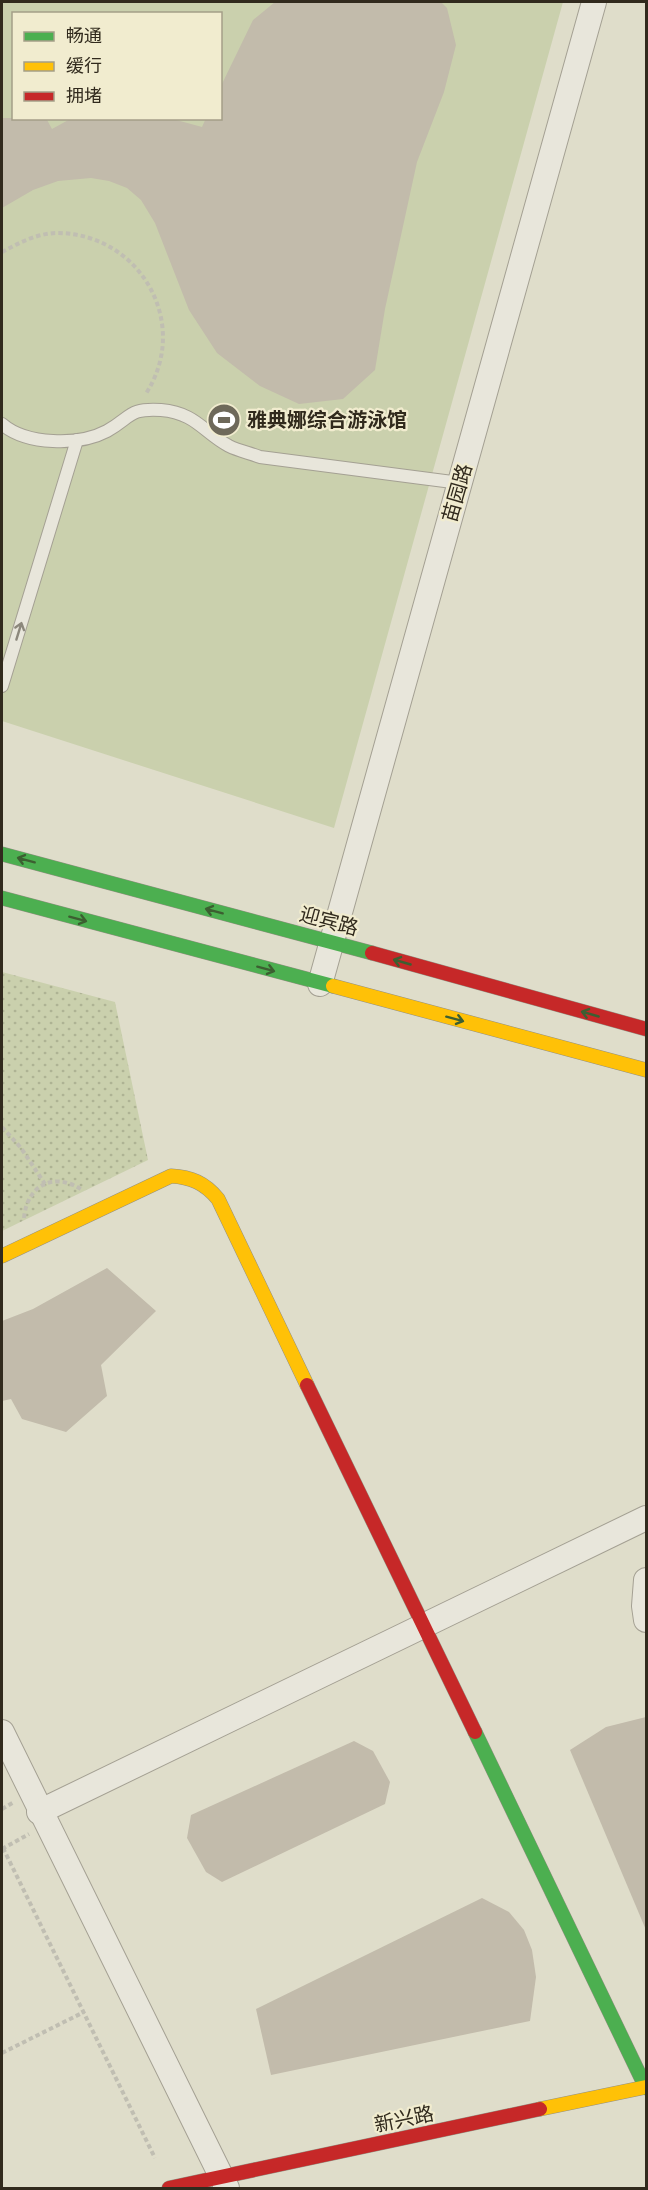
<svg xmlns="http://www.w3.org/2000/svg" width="648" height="2190" font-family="'Zilla Slab','Noto Sans SC',serif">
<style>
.green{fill:url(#green-dots)}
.pitch{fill:#cad0ad;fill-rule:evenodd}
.building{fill:#c2bbab}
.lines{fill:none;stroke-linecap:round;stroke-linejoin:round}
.lane-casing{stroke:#a4a093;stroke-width:14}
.street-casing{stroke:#a4a093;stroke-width:26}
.fast-casing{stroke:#949083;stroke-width:15}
.slow-casing{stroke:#949083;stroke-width:15}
.jam-casing{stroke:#949083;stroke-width:15}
.path{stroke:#c0beb2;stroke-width:4;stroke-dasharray:4.5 3;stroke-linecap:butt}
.lane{stroke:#e8e6db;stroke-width:12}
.street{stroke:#e8e6db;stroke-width:24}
.fast{stroke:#4caf50;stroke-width:14}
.slow{stroke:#ffc107;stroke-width:14}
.jam{stroke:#c62828;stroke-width:14}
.oneway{stroke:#8c887c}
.oneway2{stroke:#3c5f31}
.labels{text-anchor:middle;stroke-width:4.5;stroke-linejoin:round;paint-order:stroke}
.poi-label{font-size:20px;font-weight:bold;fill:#312a1d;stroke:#f1eccf;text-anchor:start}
.street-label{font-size:20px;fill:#312a1d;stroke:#f1eccf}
</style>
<defs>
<pattern id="green-dots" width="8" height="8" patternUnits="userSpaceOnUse" patternTransform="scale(1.5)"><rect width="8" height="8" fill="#cad0ad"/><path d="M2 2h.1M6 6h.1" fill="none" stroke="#aeb394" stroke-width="1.8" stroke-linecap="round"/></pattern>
</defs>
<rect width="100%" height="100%" fill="#dfddca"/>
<polygon class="green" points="2,972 115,1002 148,1160 2,1231"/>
<path class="pitch" d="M2 2H563L334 828 2 721ZM14 14H220V118H14Z"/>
<g class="building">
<polygon points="275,2 441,2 447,8 456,45 444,92 417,162 385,309 375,370 343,399 299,404 260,386 217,353 189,310 155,223 141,200 127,188 109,181 91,178 58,181 33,190 2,208 2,118 46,118 52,129 72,118 169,118 202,127 206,118 220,118 220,88 253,20"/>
<polygon points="107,1268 156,1311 101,1365 107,1396 66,1432 22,1419 11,1399 2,1401 2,1321 33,1309"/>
<polygon points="646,1717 646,1930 570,1750 606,1727"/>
<polygon points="354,1741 373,1751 390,1782 385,1804 222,1882 206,1872 187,1838 191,1815"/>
<polygon points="482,1898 509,1912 524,1930 532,1950 536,1977 530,2021 271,2075 256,2009"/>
</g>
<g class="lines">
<g class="lane-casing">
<g id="lane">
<path d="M2 424C26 445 79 446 107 431 132 417 128 408 161 410 196 413 203 432 229 446 239 451 250 453 260 457L460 483"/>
<polyline points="2,686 77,440"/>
</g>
</g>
<g class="street-casing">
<g id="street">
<polyline points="320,984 594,2"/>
<polyline points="646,1580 644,1606 646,1620"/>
<polyline points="2,1732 227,2188"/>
<polyline points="39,1812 646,1518"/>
</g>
</g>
<g class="fast-casing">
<g id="fast">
<polyline points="2,854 372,953"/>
<polyline points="2,898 333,986"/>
<polyline points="475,1732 646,2088"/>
</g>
</g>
<g class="slow-casing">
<g id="slow">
<polyline points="333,986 646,1070"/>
<path d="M2 1256 171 1176C191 1177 205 1183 218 1199L307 1385"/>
<polyline points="540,2109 646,2087"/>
</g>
</g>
<g class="jam-casing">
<g id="jam">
<polyline points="372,953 646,1029"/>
<polyline points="307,1385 475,1732"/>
<polyline points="169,2188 540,2109"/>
</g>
</g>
<g class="path">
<path d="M2 252C19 243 37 233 58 233 141 234 192 325 145 395"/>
<polyline points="2,1127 21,1148 45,1184"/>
<path d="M24 1218C27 1185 54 1171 82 1190"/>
<polyline points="2,1809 14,1802"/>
<polyline points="3,1848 155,2158"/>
<polyline points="2,1849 29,1834"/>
<polyline points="2,2053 84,2012"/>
</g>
<use href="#lane" class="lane"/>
<use href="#street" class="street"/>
<use href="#fast" class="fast"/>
<use href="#slow" class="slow"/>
<use href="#jam" class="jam"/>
</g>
<defs><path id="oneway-shaft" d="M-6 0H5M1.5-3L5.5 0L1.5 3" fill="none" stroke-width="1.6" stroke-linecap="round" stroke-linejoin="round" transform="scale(1.5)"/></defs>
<use class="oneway" href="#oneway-shaft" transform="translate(19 631) rotate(-73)"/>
<g class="oneway2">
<use href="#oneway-shaft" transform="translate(26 860) rotate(-165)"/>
<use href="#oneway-shaft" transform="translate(214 911) rotate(-165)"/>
<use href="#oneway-shaft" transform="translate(78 919) rotate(15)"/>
<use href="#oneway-shaft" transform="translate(402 962) rotate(-164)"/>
<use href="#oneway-shaft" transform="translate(266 969) rotate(15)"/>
<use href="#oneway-shaft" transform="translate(590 1014) rotate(-164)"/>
<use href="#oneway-shaft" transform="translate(455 1019) rotate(15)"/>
</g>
<defs>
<g id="stadium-disc" transform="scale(1.725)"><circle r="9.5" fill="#6e695a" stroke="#f1eccf"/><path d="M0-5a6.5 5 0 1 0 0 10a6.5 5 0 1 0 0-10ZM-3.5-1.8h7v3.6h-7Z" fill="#fff"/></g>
</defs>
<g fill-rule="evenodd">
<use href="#stadium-disc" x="224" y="420"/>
</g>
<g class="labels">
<g class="poi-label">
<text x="247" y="427">雅典娜综合游泳馆</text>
</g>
<g class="street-label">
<text transform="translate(457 493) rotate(-74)" y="7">苗园路</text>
<text transform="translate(329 921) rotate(15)" y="7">迎宾路</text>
<text transform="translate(404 2119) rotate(-12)" y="7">新兴路</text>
</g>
</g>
<rect width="648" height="2190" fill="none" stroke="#312a1d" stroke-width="6"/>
<rect x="12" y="12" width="210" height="108" fill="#f1eccf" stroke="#a49e88" stroke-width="1.5"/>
<rect x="24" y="32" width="30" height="9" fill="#4caf50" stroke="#a49e88" stroke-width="1.5"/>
<text x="66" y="42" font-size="18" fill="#312a1d">畅通</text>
<rect x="24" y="62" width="30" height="9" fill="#ffc107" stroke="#a49e88" stroke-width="1.5"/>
<text x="66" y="72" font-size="18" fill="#312a1d">缓行</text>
<rect x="24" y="92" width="30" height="9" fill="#c62828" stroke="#a49e88" stroke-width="1.5"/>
<text x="66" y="102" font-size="18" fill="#312a1d">拥堵</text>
</svg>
